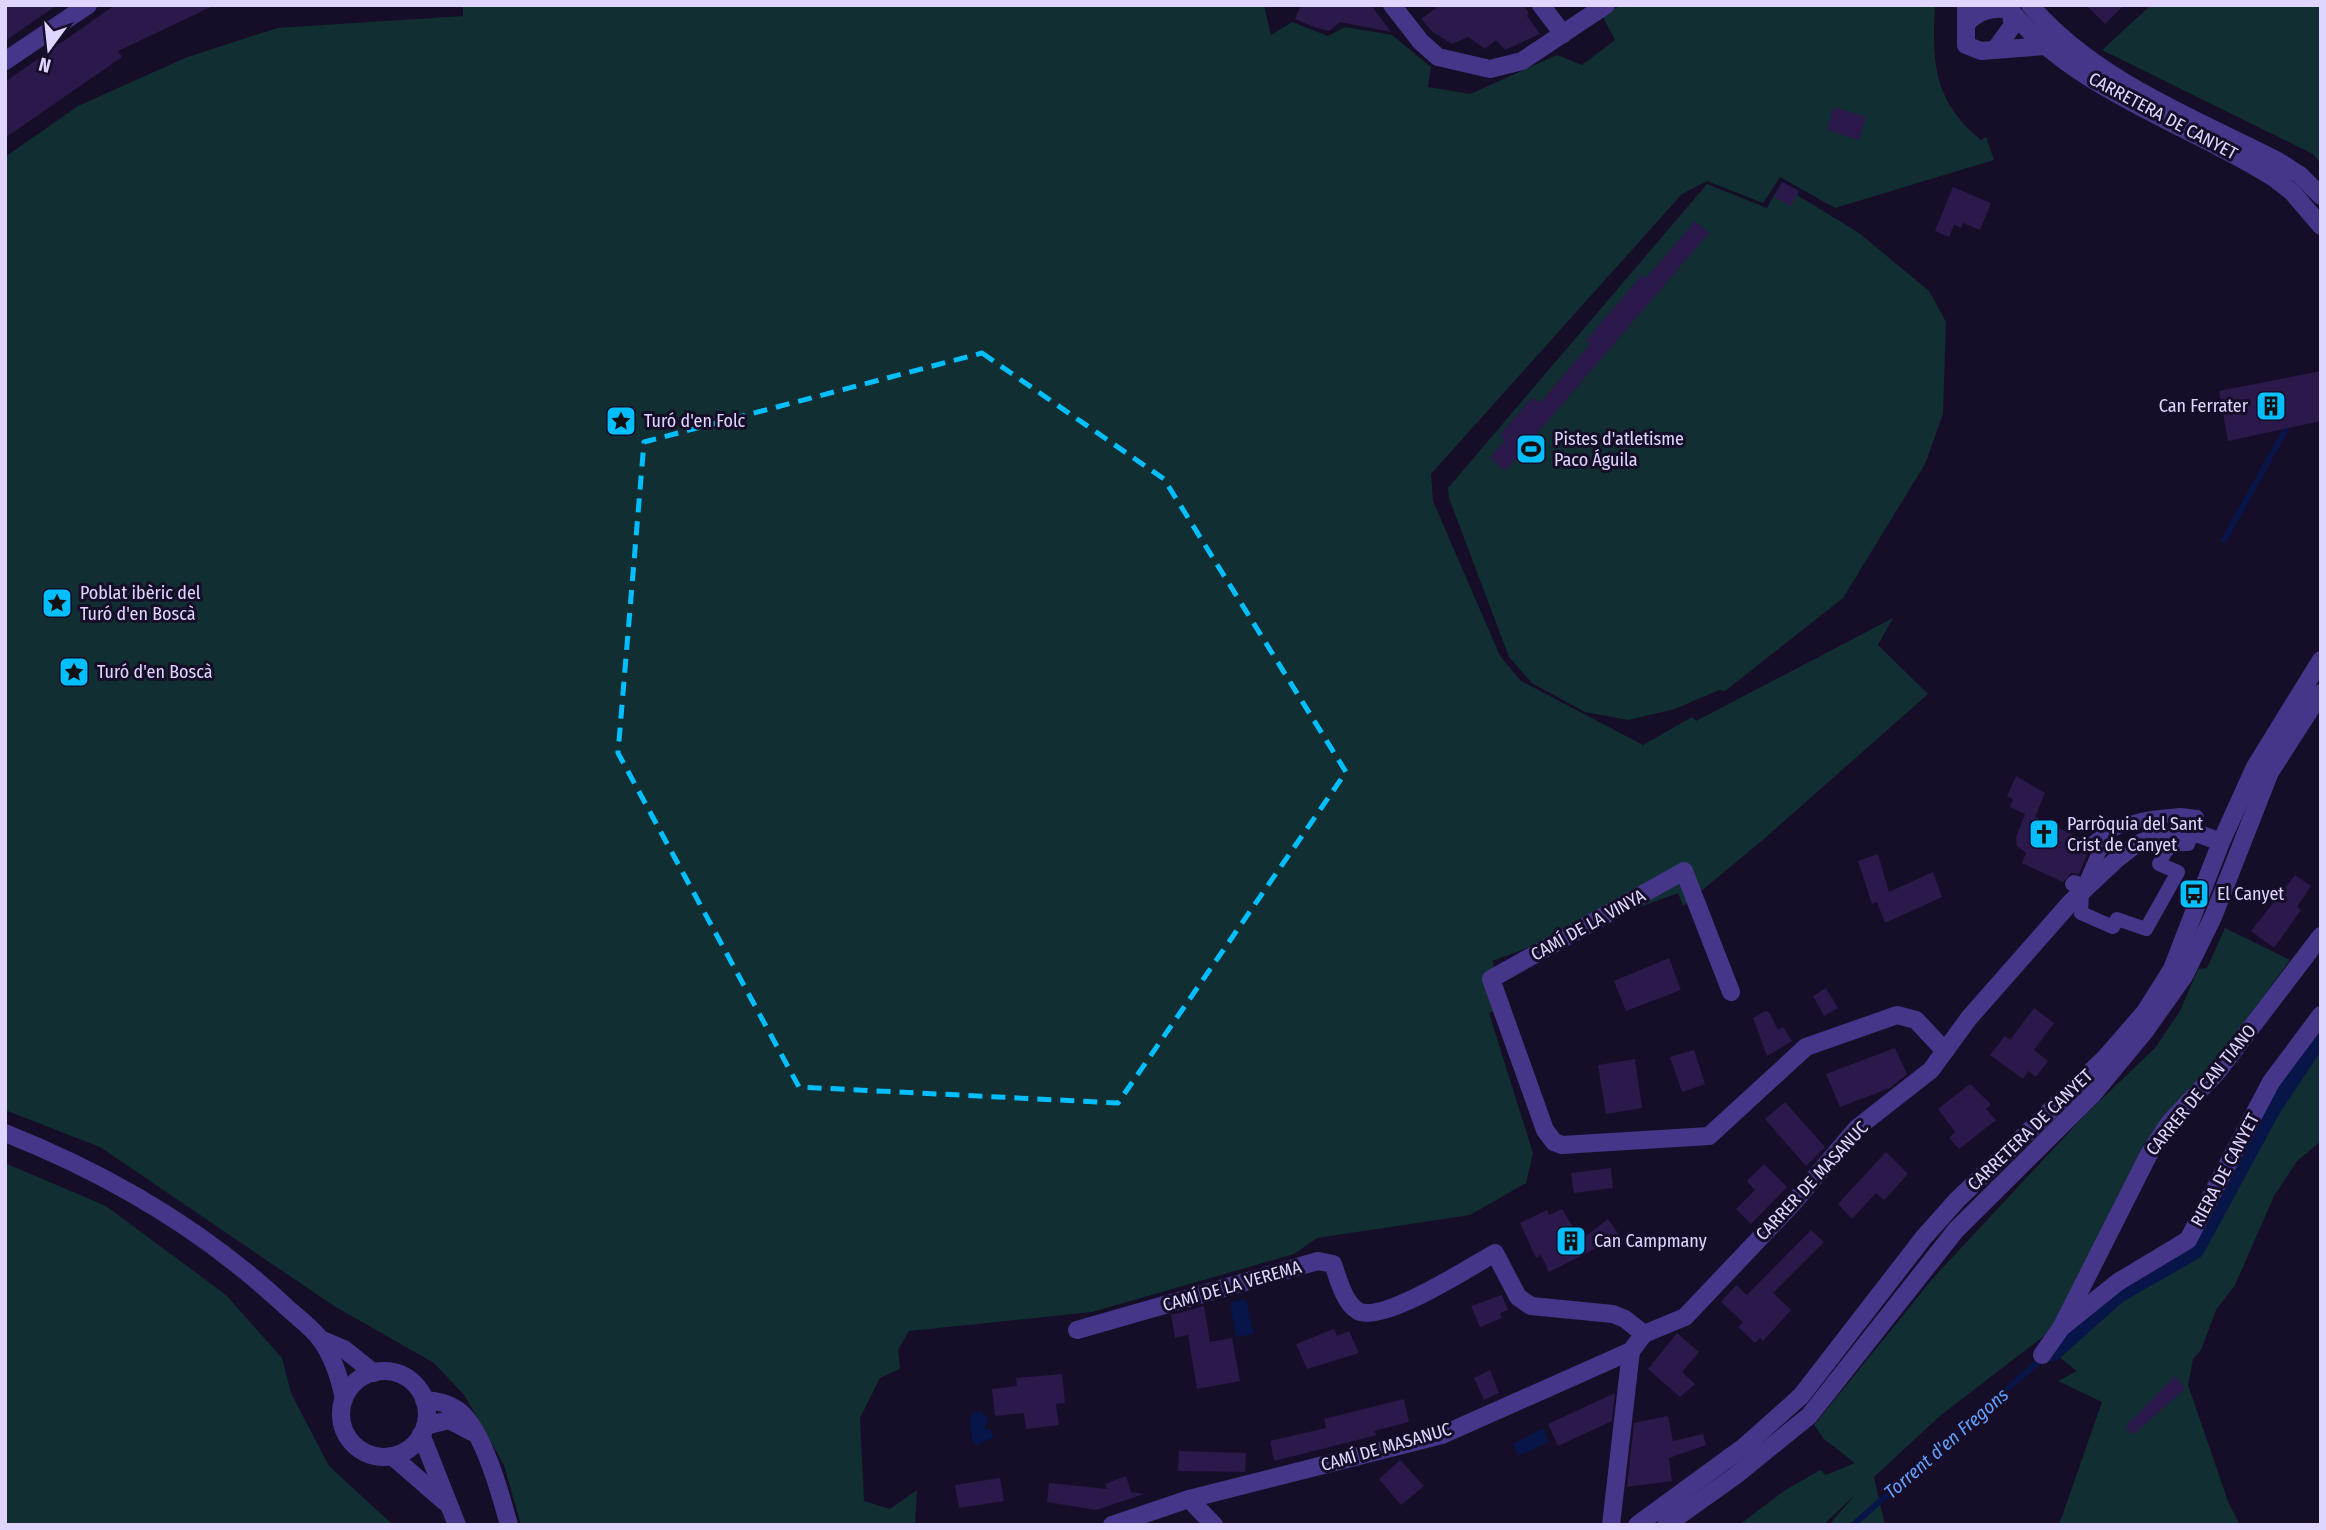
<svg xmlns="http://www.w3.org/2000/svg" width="2326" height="1530" font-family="'Fira Sans Condensed',sans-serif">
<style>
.green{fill:#112e32}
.water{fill:#071548}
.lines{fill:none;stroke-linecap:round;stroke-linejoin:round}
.stream{stroke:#071548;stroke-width:6}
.canal{stroke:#071548;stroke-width:21}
.building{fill:#2a194a}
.pedestrian{stroke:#463689;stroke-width:14}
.minor{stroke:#463689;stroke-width:18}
.tertiary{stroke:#463689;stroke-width:18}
.marked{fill:none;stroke:#01bfff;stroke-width:5;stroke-dasharray:14 9;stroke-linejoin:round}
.labels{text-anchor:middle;stroke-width:6;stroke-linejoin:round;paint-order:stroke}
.street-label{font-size:18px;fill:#e0d5ff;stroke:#160e28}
.poi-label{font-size:18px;fill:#e0d5ff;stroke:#160e28;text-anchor:start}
.water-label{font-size:19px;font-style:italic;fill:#639fff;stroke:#160e28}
</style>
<rect width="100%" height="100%" fill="#160e28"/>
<g class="green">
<path d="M463 5H1264L1271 35 1292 22 1328 36 1345 27 1392 35 1431 67 1428 87 1470 94 1557 55 1582 65 1615 40 1602 15 1622 5H1935C1932 62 1933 101 1981 140L1986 137 1994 160 1835 208 1780 177 1763 203 1707 181 1682 194 1431 474 1433 501 1500 656 1521 681 1643 745 1692 717 1696 721 1893 618 1878 645 1928 694 1764 839 1683 906 1678 893 1492 961 1510 1004 1489 1013 1533 1153 1526 1183 1470 1215 1317 1238 1294 1254 1092 1312 909 1331 898 1350 900 1369 880 1378 860 1418 864 1501 890 1509 917 1490 915 1525H521L504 1465 465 1396 434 1363 334 1306 100 1147 5 1110V157L78 106 185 58 277 28 463 16Z"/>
<polygon points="2151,5 2321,5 2321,164 2313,154 2102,50"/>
<polygon points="1782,182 1799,191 1797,195 1859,233 1929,291 1946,322 1943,414 1925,464 1843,598 1725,691 1719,690 1675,709 1628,720 1585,712 1532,683 1509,657 1449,498 1448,488 1707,184 1767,208"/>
<polygon points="2225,928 2290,960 2209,1070 2144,1144 2062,1313 2048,1333 1941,1415 1874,1477 1885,1525 1829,1525 1855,1495 1823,1525 1739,1525 1784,1491 1820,1470 1826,1475 1855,1463 1824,1439 1814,1425 1934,1277 2085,1115 2155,1048 2180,1011 2198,969 2207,968"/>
<polygon points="2321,1043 2321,1141 2297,1161 2274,1196 2235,1285 2216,1310 2201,1350 2193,1359 2188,1385 2229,1504 2240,1525 2059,1525 2102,1402 2058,1381 2077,1371 2058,1356 2108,1305 2197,1251 2244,1165"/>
<polygon points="5,1163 106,1206 226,1295 282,1358 291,1393 329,1466 393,1525 5,1525"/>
</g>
<g class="water">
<polygon points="1246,1299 1254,1334 1236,1337 1230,1302"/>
<polygon points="980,1411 988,1419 985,1429 990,1429 994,1437 977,1445 973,1442 969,1419 973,1413"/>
<polygon points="1543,1428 1549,1442 1518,1456 1513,1444"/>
</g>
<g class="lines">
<g class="stream">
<polyline points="2224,540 2286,429"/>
<polyline points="1853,1525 2039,1361"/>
</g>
<polyline class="canal" points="2052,1351 2117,1293 2194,1249 2271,1107 2321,1032"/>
</g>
<g class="building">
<polygon points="5,5 57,5 5,41"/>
<polygon points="115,5 215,5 118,51 122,57 5,138 5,82"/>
<polygon points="1301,5 1371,5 1391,32 1340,22 1329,31 1314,27 1295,19"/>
<polygon points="1440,5 1523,5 1528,12 1527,16 1540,34 1505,50 1496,40 1485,49 1468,37 1452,44 1433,32 1421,19"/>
<polygon points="2086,5 2124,5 2105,24"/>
<polygon points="1834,107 1866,117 1859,140 1827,130"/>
<polygon points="1782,182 1799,191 1791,206 1774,197"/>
<polygon points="1953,187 1991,203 1980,230 1963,223 1961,228 1954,225 1949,237 1935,231"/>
<polygon points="1695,221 1709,233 1505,471 1490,458 1505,440 1500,435 1532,397 1540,403 1590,344 1586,340 1642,275 1646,278"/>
<polygon points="2321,371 2321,421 2228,441 2219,391"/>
<polygon points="2016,776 2045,793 2035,817 2083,839 2081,847 2087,854 2079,874 2071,873 2063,882 2022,863 2026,853 2017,846 2016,837 2025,814 2010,807 2013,799 2007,796"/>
<polygon points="1878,854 1889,892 1933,872 1942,897 1885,923 1877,902 1872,904 1858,861"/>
<polygon points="2295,875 2311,886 2297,907 2301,910 2274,948 2251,931"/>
<polygon points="1669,958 1681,990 1626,1011 1614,981"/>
<polygon points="1826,988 1838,1008 1824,1016 1813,996"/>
<polygon points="2034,1008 2054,1023 2034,1050 2048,1061 2036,1077 2028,1071 2023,1079 1990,1055 2005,1036 2010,1040"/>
<polygon points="1765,1011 1769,1012 1778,1030 1783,1027 1792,1041 1767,1056 1753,1018"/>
<polygon points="1895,1048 1907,1074 1890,1088 1840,1107 1826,1074"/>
<polygon points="1694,1050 1705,1084 1682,1092 1670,1057"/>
<polygon points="1635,1059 1642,1108 1606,1114 1598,1065"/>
<polygon points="1970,1084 1991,1104 1986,1109 1996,1120 1959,1149 1949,1138 1955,1132 1938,1109"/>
<polygon points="1785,1102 1825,1147 1806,1166 1765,1119"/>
<polygon points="1886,1152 1908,1174 1884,1200 1876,1193 1852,1219 1838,1204"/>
<polygon points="1764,1164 1787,1187 1751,1224 1736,1209 1755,1190 1747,1181"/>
<polygon points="1611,1168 1613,1188 1574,1193 1571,1173"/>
<polygon points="1562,1209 1581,1240 1608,1219 1620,1236 1549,1272 1541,1255 1536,1258 1520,1223 1547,1210 1549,1215"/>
<polygon points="1811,1230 1824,1242 1773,1293 1791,1310 1763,1341 1760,1338 1755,1343 1738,1327 1743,1322 1721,1302 1736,1285 1747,1295"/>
<polygon points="1502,1295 1508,1310 1500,1313 1502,1318 1480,1327 1471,1306"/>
<polygon points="1204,1306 1210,1342 1232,1338 1240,1381 1197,1389 1188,1335 1175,1338 1171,1315"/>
<polygon points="1334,1329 1337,1336 1349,1331 1359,1353 1307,1369 1296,1344"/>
<polygon points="1677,1333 1699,1352 1682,1372 1695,1384 1680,1397 1648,1369"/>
<polygon points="1490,1370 1499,1393 1484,1400 1474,1378"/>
<polygon points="1062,1374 1065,1403 1056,1404 1059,1425 1026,1429 1024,1413 995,1416 992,1389 1017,1386 1016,1378"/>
<polygon points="2175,1376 2186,1388 2133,1435 2125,1427"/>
<polygon points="1615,1393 1612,1421 1558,1446 1548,1424"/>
<polygon points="1404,1399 1409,1422 1374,1431 1377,1435 1274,1461 1270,1441 1326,1428 1324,1419"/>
<polygon points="1668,1416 1673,1441 1703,1434 1706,1445 1669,1458 1672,1481 1627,1487 1634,1423"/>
<polygon points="1179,1451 1246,1453 1245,1472 1178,1471"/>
<polygon points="1400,1460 1424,1486 1401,1505 1379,1479"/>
<polygon points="1126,1476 1131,1492 1144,1494 1096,1510 1047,1502 1049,1483 1107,1489 1105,1484"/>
<polygon points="1000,1478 1004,1501 959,1508 955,1485"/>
</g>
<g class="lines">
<path class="pedestrian" d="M2181 815 2197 817 2188 844C2171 843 2166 848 2159 864L2178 872 2146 929 2117 919 2113 927 2081 913 2082 891 2072 884 2074 882 2084 886 2100 850 2090 845C2117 822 2147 817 2181 815Z"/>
<g class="minor">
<polyline points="1392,5 1421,42 1438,57 1490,69 1522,61 1606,5"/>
<polyline points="1541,5 1563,34"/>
<polyline points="1966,5 1966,45 1981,51 2045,46"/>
<path d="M1966 24C1977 11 1994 6 2010 10L2013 25 1996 48"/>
<polyline points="5,61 88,5"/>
<polyline points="1731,992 1684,871 1491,979 1545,1130 1554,1142 1562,1145 1709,1136 1806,1047 1897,1015 1916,1020 1945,1051"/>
<path d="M5 1133C106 1173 202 1229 282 1303 294 1315 311 1326 321 1340 333 1357 340 1379 344 1399"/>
<polyline points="2061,1328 2149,1154 2170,1122 2218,1071 2321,936"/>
<path d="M1077 1330 1318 1261 1333 1264C1338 1278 1344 1303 1358 1311 1383 1324 1470 1267 1495 1253L1518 1297 1531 1306 1613 1314 1625 1319 1644 1334"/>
<polyline points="320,1339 344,1349 374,1373"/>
<polyline points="2042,1355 2061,1328 2118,1282 2188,1240 2271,1082 2321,1015"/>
<circle cx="384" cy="1414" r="43"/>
<path d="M424 1400C438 1401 448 1403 459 1411 483 1429 501 1496 509 1525"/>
<polyline points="425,1426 449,1420 472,1432"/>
<polyline points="421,1434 457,1525"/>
<polyline points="392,1456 445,1502"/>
<polyline points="1189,1499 1214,1525"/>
<polyline points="1112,1525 1189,1499 1442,1435 1631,1351 1644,1334 1685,1317 1794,1202 1857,1128 1931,1070 1969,1018 2071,902 2117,859 2135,845 2161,835 2199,834 2221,842"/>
<polyline points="1611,1525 1631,1351"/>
</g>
<g class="tertiary">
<path d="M2006 5C2074 91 2185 122 2274 178L2292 192 2321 226"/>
<path d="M2030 5C2094 80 2192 117 2278 161L2300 175 2321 196"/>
<polyline points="1637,1525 1745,1446 1801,1396 1924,1237 1957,1200 2106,1057 2145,1012 2172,969 2221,842 2255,767 2321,660"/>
<polyline points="1666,1525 1735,1476 1809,1416 1956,1230 2093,1094 2145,1031 2184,976 2213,917 2270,772 2321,693"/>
</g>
</g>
<path class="marked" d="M982 353 1164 479 1346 772 1118 1103 799 1087 618 753 644 442Z"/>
<defs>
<g id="building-square" transform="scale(1.575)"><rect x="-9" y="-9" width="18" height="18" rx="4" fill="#01bfff" stroke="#160e28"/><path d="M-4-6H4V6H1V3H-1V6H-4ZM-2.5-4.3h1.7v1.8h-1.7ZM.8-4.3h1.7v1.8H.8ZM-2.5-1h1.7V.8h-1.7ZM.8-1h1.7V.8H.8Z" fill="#111"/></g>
<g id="sight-square" transform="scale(1.575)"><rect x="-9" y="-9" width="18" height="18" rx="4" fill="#01bfff" stroke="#160e28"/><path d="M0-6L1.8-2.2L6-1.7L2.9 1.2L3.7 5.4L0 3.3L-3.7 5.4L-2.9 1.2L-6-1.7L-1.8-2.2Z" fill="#111"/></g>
<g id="stadium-square" transform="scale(1.575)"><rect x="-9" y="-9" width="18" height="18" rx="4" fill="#01bfff" stroke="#160e28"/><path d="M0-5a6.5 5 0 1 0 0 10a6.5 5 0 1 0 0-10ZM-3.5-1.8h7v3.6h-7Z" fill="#111"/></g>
<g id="church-square" transform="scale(1.575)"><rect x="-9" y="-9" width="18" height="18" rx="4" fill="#01bfff" stroke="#160e28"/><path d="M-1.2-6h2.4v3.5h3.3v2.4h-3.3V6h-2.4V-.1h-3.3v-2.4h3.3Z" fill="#111"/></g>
<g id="bus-square" transform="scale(1.575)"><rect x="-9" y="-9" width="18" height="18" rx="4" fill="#01bfff" stroke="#160e28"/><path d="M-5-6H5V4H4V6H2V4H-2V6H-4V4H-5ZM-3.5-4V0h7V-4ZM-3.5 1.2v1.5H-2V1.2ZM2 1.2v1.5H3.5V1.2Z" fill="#111"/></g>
</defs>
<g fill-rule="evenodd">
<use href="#building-square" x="2271" y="406"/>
<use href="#sight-square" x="621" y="421"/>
<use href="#stadium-square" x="1531" y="449"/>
<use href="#sight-square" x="57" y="603"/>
<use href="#sight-square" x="74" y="672"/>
<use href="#church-square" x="2044" y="834"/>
<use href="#bus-square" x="2194" y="894"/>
<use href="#building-square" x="1571" y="1241"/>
</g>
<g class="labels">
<g class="street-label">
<text transform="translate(2163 116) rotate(28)" y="6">CARRETERA DE CANYET</text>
<text transform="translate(1588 925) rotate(-29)" y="6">CAMÍ DE LA VINYA</text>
<text transform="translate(2201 1090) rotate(-51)" y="6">CARRER DE CAN TIANO</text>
<text transform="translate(2030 1130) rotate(-44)" y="6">CARRETERA DE CANYET</text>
<text transform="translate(2225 1170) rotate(-62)" y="6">RIERA DE CANYET</text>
<text transform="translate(1812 1181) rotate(-47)" y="6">CARRER DE MASANUC</text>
<text transform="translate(1232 1286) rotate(-16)" y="6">CAMÍ DE LA VEREMA</text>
<text transform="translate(1386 1447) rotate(-16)" y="6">CAMÍ DE MASANUC</text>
</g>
<g class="poi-label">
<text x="2248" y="412" text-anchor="end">Can Ferrater</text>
<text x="644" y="427">Turó d'en Folc</text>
<text x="1554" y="445">Pistes d'atletisme<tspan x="1554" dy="21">Paco Águila</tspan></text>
<text x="80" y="599">Poblat ibèric del<tspan x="80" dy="21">Turó d'en Boscà</tspan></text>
<text x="97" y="678">Turó d'en Boscà</text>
<text x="2067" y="830">Parròquia del Sant<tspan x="2067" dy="21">Crist de Canyet</tspan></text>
<text x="2217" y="900">El Canyet</text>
<text x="1594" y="1247">Can Campmany</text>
</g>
<g class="water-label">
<text transform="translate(1946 1443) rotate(-41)" y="7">Torrent d'en Fregons</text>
</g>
</g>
<rect width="2326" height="1530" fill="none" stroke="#e0d5ff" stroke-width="14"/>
<g transform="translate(49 49) rotate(195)" stroke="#160e28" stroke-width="5" paint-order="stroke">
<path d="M0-5L12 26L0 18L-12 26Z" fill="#e0d5ff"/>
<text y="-10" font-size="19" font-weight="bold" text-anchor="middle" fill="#e0d5ff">N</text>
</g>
</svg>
